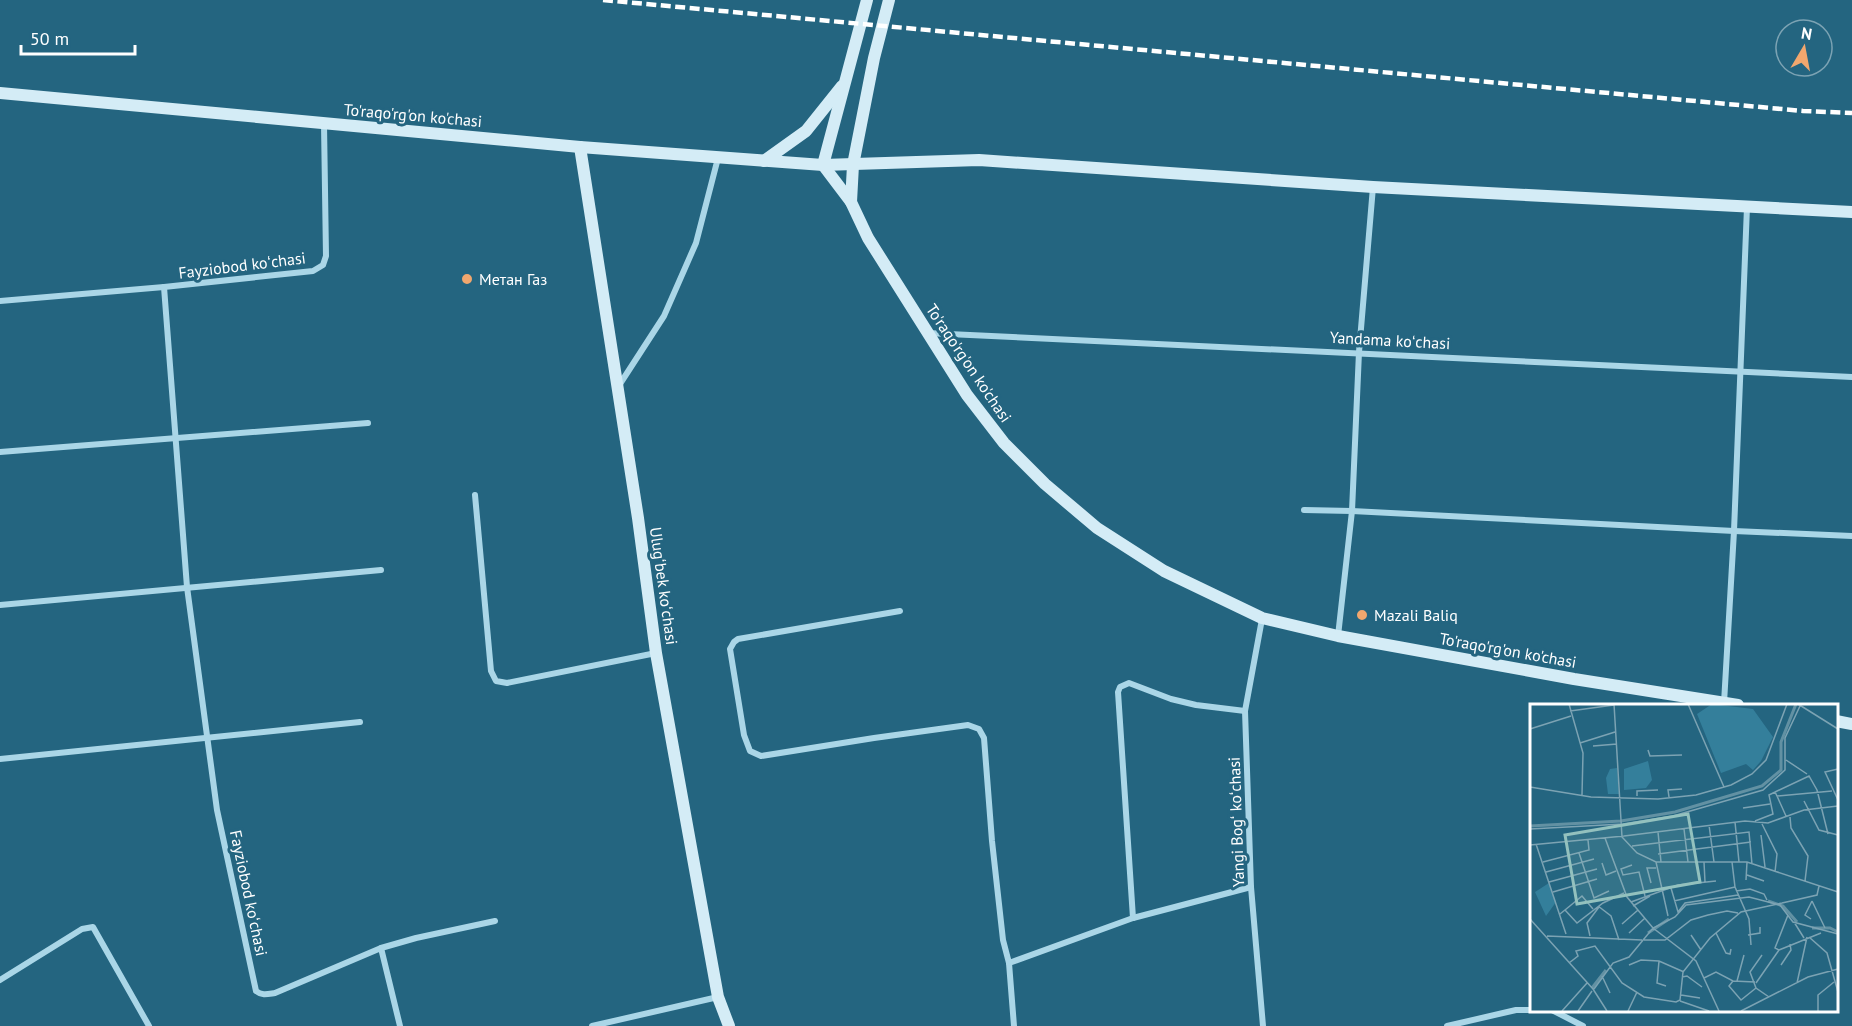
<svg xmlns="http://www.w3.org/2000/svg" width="1852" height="1026" font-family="'PT Sans',sans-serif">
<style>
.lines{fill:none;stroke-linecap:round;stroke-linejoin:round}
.street{stroke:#aad6e7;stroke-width:6}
.secondary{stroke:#d4ecf6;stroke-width:12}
.rail{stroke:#fff;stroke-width:4.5;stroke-dasharray:10 4.5;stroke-linecap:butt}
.poi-dot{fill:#f1a76e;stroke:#246580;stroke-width:2}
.labels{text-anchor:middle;stroke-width:6;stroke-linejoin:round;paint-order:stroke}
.street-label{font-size:16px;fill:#fff;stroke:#246580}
.poi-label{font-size:16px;fill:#fff;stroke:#246580;text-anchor:start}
.inset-river{fill:none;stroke:#6291a3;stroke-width:3}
.inset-road{fill:none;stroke:#7ca3b3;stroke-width:1.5}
.view{fill:#93c1be;fill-opacity:0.15;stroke:#93c1be;stroke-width:3}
.inset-edge{fill:none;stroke:#fff;stroke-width:3}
</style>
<rect width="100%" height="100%" fill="#246580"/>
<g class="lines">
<g class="street">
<path d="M164 287 187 587 217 810 256 991C262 996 268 994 275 993L381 948 416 938 495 921"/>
<polyline points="0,301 164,287 313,271 323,265 326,256 324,124"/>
<polyline points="927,333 1852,377"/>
<polyline points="618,387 664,316 696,243 718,158"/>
<polyline points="0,452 368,423"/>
<polyline points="475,495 491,671 496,681 507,683 656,653"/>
<polyline points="1304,510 1352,511 1734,531 1852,536"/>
<polyline points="0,605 381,570"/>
<polyline points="900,611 738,639 734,642 730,649 744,735 750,751 761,756 874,738 968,725 979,729 984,738 992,841 1003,940 1009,963 1014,1026"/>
<polyline points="1262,619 1245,711 1251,887 1263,1026"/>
<polyline points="1338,636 1352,511 1359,352 1373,187"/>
<polyline points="1724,703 1734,531 1747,207"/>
<polyline points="0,759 360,722"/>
<polyline points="1133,918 1118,692 1120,687 1129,683 1171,699 1196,705 1245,711"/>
<polyline points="381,948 400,1026"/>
<polyline points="1009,963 1133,918 1251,887"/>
<polyline points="0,980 82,929 93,927 149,1026"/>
<polyline points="592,1026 718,997"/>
<polyline points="1447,1026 1516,1010 1552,1010 1583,1026"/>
</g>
<g class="secondary">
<polyline points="867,0 823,165 851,202 868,238 967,395 1004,443 1045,484 1097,528 1164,571 1262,618 1338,636 1574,679 1738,705"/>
<polyline points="0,93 580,147 823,165 979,160 1373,187 1852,212"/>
<polyline points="580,147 638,518 656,653 718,997 729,1026"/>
<polyline points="764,161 806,131 842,86"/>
<polyline points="851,202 853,165 874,58 889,0"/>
<polyline points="1836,721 1852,724"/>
</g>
<polyline class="rail" points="603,0 1803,111 1852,113"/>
</g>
<g class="poi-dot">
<circle cx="467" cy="279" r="6"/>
<circle cx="1362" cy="615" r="6"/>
</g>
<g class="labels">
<g class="street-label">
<text transform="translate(413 115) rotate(5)" y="6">To'raqo'rg'on ko'chasi</text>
<text transform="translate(242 265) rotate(-7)" y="6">Fayziobod koʻchasi</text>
<text transform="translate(1390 340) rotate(3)" y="6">Yandama koʻchasi</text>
<text transform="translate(969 363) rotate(56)" y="6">To'raqo'rg'on ko'chasi</text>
<text transform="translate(664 586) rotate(82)" y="6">Ulugʻbek koʻchasi</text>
<text transform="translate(1508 650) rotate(10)" y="6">To'raqo'rg'on ko'chasi</text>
<text transform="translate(1236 822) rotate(-92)" y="6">Yangi Bogʻ koʻchasi</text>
<text transform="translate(249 893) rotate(78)" y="6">Fayziobod koʻchasi</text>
</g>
<g class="poi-label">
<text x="479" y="285">Метан Газ</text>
<text x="1374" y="621">Mazali Baliq</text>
</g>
</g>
<g transform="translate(1530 704)">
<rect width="308" height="308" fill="#246580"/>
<path d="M182 0 223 5 243 33 231 57 223 66 216 60 191 69 167 10ZM118 57 122 76 116 84 94 86V65ZM87 64 89 90H78L76 74 80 65ZM19 179 26 198 16 212 5 188Z" fill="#347f9b"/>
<path class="inset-river" d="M0 122 91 117 145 108 232 82 251 66V38L266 0M238 197 253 202 267 218M282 224H300L308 228M118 229 139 215M62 284 76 266"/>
<path class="inset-road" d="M39 0 53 49 52 91M84 0 92 133 107 149 126 158H217L308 188M158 0 194 83M268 0 308 25M40 7 84 1M0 25 41 12M50 39 85 28M63 42 87 40M118 46 120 52 152 51M256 56 277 70M308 65 295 68 308 96M0 83 61 93 128 95 166 91 201 81 222 70 236 56 257 0M287 86 298 130M245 88 279 72 287 86M107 92V87L128 86M247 92 256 112M139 93 138 86 152 85M274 97 289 126 308 131M213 104 240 100M260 113 261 124 278 152 275 177M225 117 243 110 239 91 245 88 247 92 302 87M205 118 209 158M232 120 247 150 245 168M179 121 184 158M0 125 93 120 143 112 233 86 255 66V34L270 2M154 125 158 158M128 128 131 158M231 131 235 163M94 132 215 117 238 119 274 106 308 102M75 134 97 193 123 224 166 257 189 307M6 140 36 230M0 141 94 132M102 142 219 128 222 160M49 149 64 194 79 187M128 150 221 138M13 158 59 146 58 136M126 158 138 212M174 158 175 178M202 158 205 183 219 215 221 241M72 159 76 171 86 167M102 161 91 165 93 171 109 168 115 192M16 168 64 155M217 171 234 177M216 176 217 158M19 178 67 165M121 179 117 164H126M141 184 148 208 155 199 208 191M206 187 220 185 234 190 237 196M23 188 67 175M144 197 205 183M282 197 295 224M101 198 148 181 186 177M252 199 287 191 289 182M68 202 81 212 89 236M103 202 120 192M35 206 52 192 63 205M30 210 35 206 47 219 73 199 94 189M0 215 63 285 77 307M281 215 275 211 282 197M264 218 274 234M92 220 108 206M99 229 115 214M186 229 196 249 200 250 201 245M161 231 171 246M218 231 230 229V223M17 232 112 236M60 232 57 219 69 203M279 233 297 249 308 288M114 236H135L161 216 178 211 197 207 208 209M249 246 291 229M232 251 220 268 226 284 239 293M129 257 127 279 136 282M39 259 48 252 46 247 65 242 92 279 114 293 146 298 150 296 153 268 180 234 211 208 252 199M99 261 111 256 129 257 154 268M251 261 261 246 260 240M72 272 80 289M152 273 157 272 172 283M174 274 186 268 203 277 225 278M203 277 199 282 211 296 226 284M207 277 214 251M226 279 249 246 245 244 258 211M267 279 277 233M64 285 83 259 99 253 123 224 145 213 156 201 219 193 250 201 263 218 308 230M151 291 170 294M150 297 179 307M32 307 57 279M48 307 62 287M98 307 107 288M211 307 278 273 308 265M288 307V291L304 278"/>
<path class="view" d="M158 110 170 178 47 200 35 131Z"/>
<rect width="308" height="308" class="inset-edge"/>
</g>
<g transform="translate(1804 48) rotate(10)"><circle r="28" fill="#246580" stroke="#7ca3b3" stroke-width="1.5"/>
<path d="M0-4.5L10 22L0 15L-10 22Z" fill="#f1a76e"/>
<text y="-9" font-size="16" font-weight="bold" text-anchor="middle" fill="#ffffff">N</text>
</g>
<path d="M21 45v9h114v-9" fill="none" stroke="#ffffff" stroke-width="3"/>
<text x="30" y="45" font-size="18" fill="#ffffff" stroke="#246580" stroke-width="4.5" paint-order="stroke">50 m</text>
</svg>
